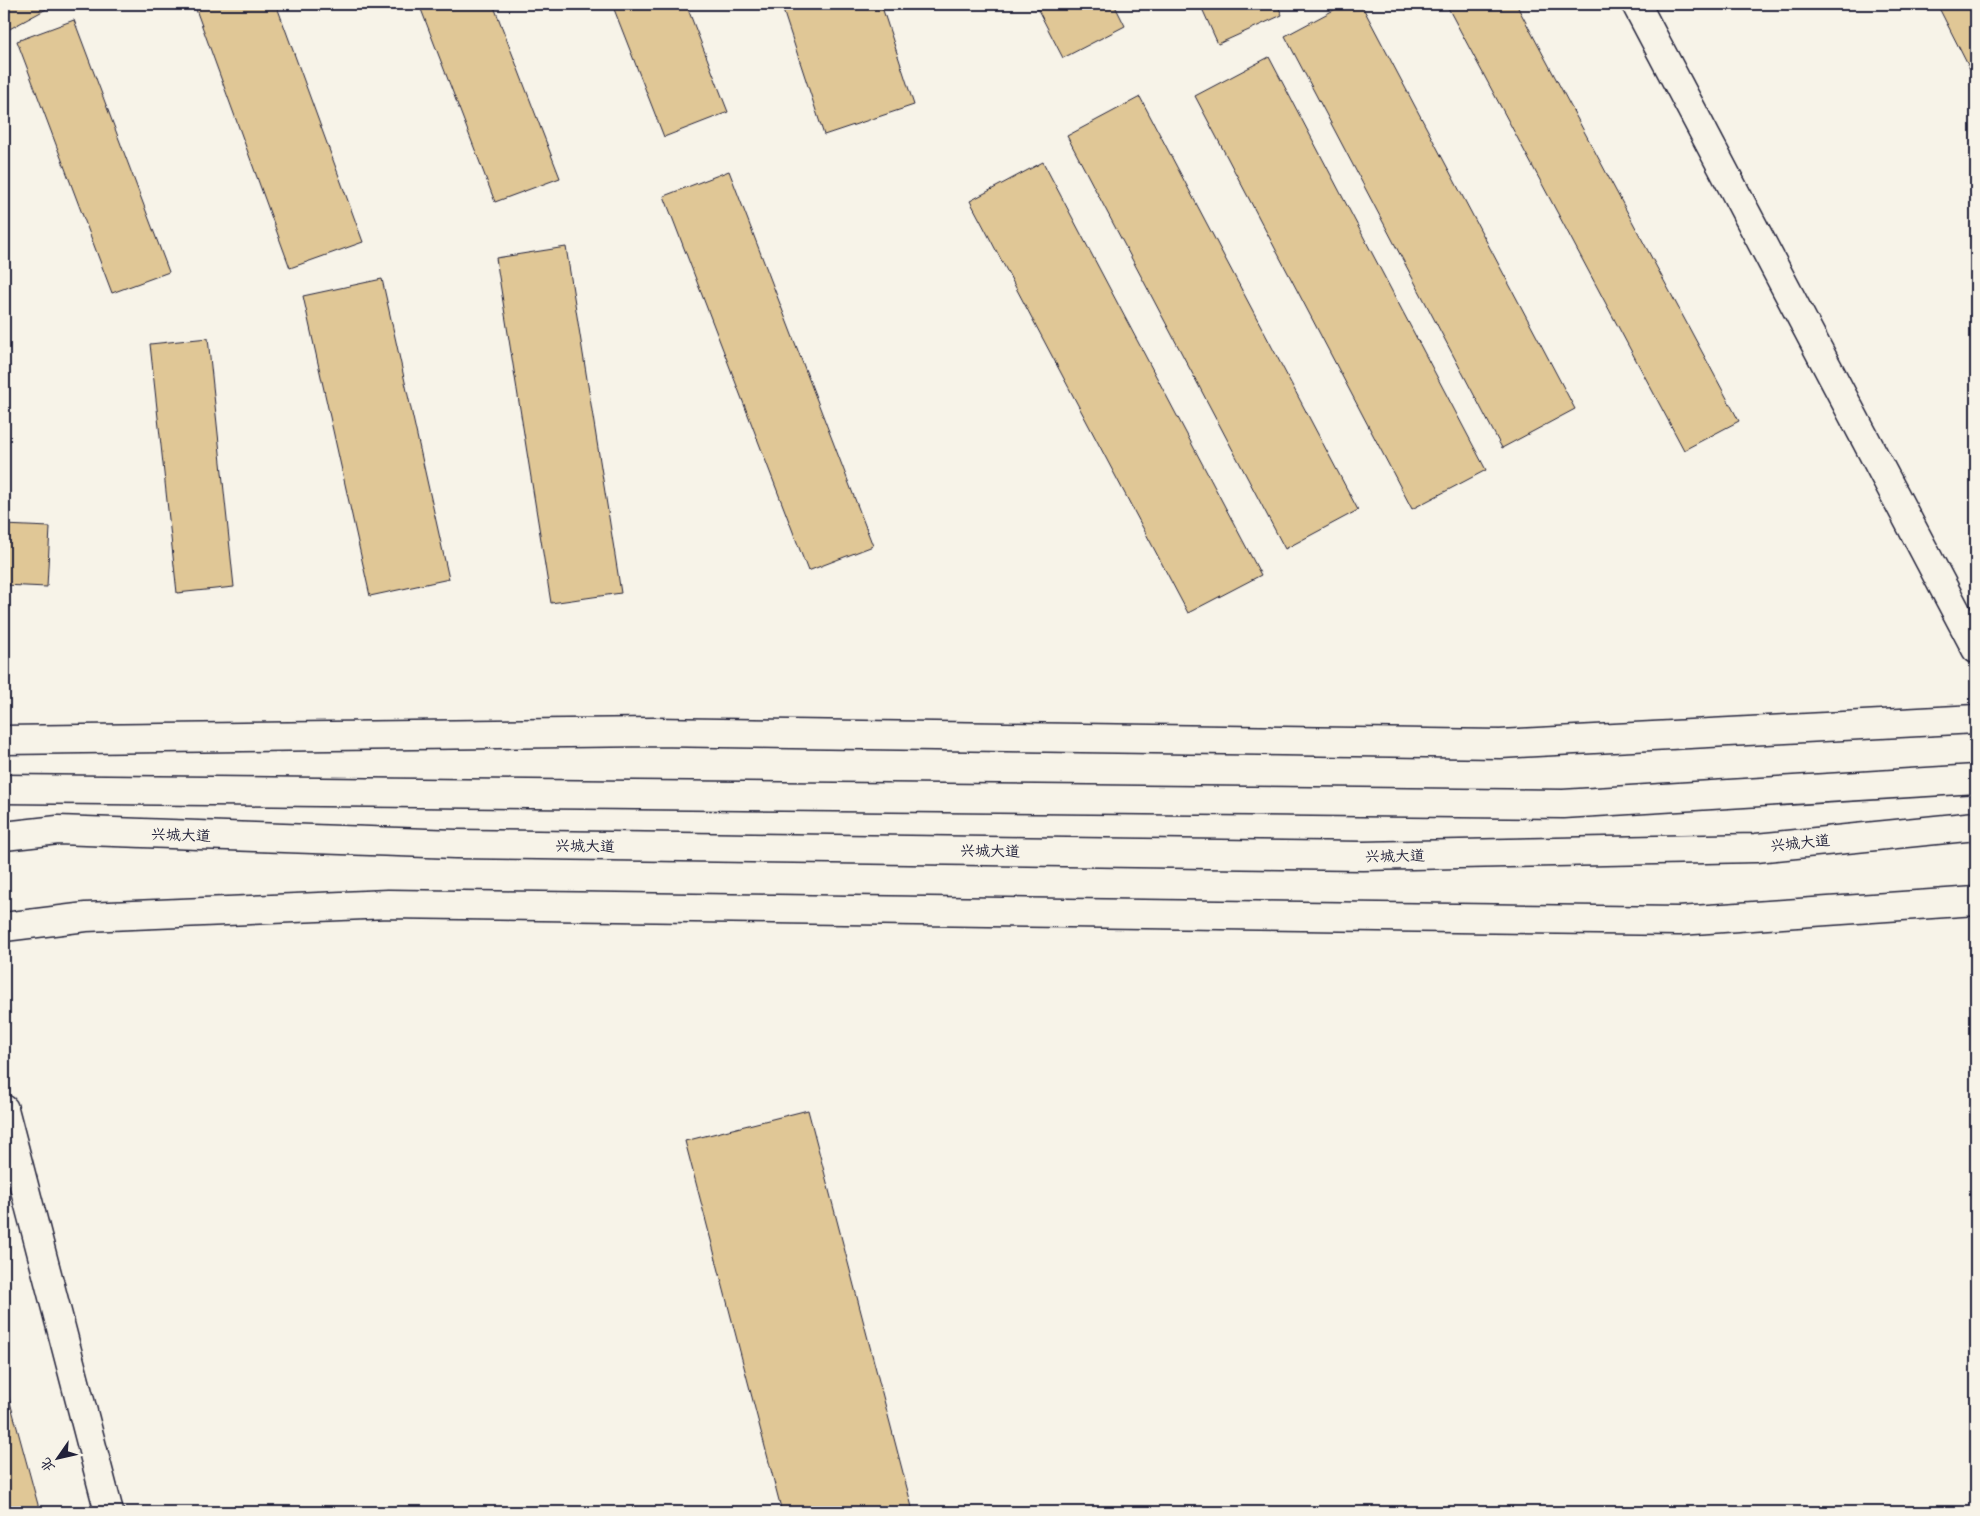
<svg xmlns="http://www.w3.org/2000/svg" width="1980" height="1516" font-family="'Balsamiq Sans','LXGW WenKai TC',sans-serif">
<style>
.building{fill:#e0c796;stroke:#22223b}
.lines{fill:none;stroke-linecap:round;stroke-linejoin:round}
.minor-casing{stroke:#22223b;stroke-width:31}
.tertiary-casing{stroke:#22223b;stroke-width:31}
.primary-casing{stroke:#22223b;stroke-width:31}
.minor{stroke:#f7f3e8;stroke-width:28}
.tertiary{stroke:#f7f3e8;stroke-width:28}
.primary{stroke:#f7f3e8;stroke-width:28}
.labels{text-anchor:middle;stroke-width:5;stroke-linejoin:round;paint-order:stroke}
.street-label{font-size:15px;fill:#22223b;stroke:#f7f3e8}
</style>
<rect width="100%" height="100%" fill="#f7f3e8"/>
<filter id="ink" filterUnits="userSpaceOnUse"><feTurbulence type="fractalNoise" baseFrequency=".02" numOctaves="2"/><feDisplacementMap in="SourceGraphic" scale="10" xChannelSelector="R" yChannelSelector="G"/><feConvolveMatrix kernelMatrix="1 2 1 2 8 2 1 2 1" color-interpolation-filters="sRGB"/></filter>
<g filter="url(#ink)">
<g class="building">
<polygon points="4,4 49,4 50,7 4,32"/>
<polygon points="194,4 276,4 363,242 290,268"/>
<polygon points="419,4 493,4 560,178 495,202"/>
<polygon points="612,4 686,4 728,112 664,137"/>
<polygon points="781,4 881,4 914,105 824,135"/>
<polygon points="1035,4 1114,4 1125,26 1063,58"/>
<polygon points="1200,4 1277,4 1282,15 1218,44"/>
<polygon points="1345,4 1361,4 1575,409 1502,448 1285,36"/>
<polygon points="1446,4 1516,4 1739,421 1684,450"/>
<polygon points="1937,4 1976,4 1976,81"/>
<polygon points="74,20 169,272 112,293 17,41"/>
<polygon points="1269,57 1486,470 1412,509 1195,96"/>
<polygon points="1140,97 1358,510 1285,549 1067,136"/>
<polygon points="1043,162 1261,575 1188,613 970,201"/>
<polygon points="729,171 873,546 808,571 664,196"/>
<polygon points="566,247 621,593 551,603 496,258"/>
<polygon points="382,279 449,579 370,596 303,296"/>
<polygon points="208,338 234,587 177,593 150,344"/>
<polygon points="4,525 50,527 47,587 4,585"/>
<polygon points="808,1110 913,1511 908,1512 782,1512 685,1141"/>
<polygon points="4,1380 40,1512 4,1512"/>
</g>
<g class="lines">
<g class="minor-casing">
<g id="minor">
<polyline points="4,740 654,732 1500,744 1976,719"/>
<polyline points="4,927 86,917 388,904 1679,921 1976,901"/>
</g>
</g>
<g class="tertiary-casing">
<g id="tertiary">
<polyline points="1636,4 1976,649"/>
<polyline points="4,1109 109,1512"/>
</g>
</g>
<g class="primary-casing">
<g id="primary">
<polyline points="4,789 1563,804 1976,779"/>
<polyline points="4,836 58,830 456,844 1363,856 1756,848 1976,826"/>
</g>
</g>
<use href="#minor" class="minor"/>
<use href="#tertiary" class="tertiary"/>
<use href="#primary" class="primary"/>
</g>
</g>
<g class="labels">
<g class="street-label">
<text transform="translate(181 835) rotate(2)" y="5">兴城大道</text>
<text transform="translate(1800 843) rotate(-6)" y="5">兴城大道</text>
<text transform="translate(585 846) rotate(1)" y="5">兴城大道</text>
<text transform="translate(990 851) rotate(1)" y="5">兴城大道</text>
<text transform="translate(1395 856) rotate(-1)" y="5">兴城大道</text>
</g>
</g>
<rect width="1980" height="1516" fill="none" stroke="#f7f3e8" stroke-width="20"/>
<rect x="10" y="10" width="1960" height="1496" fill="none" stroke="#22223b" stroke-width="2" filter="url(#ink)"/>
<g transform="translate(58 1458) rotate(236)" stroke="#f7f3e8" stroke-width="4" paint-order="stroke">
<path d="M0-4L9 19L0 12L-9 19Z" fill="#22223b"/>
<text y="-8" font-size="14" font-weight="bold" text-anchor="middle" fill="#22223b">北</text>
</g>
</svg>
